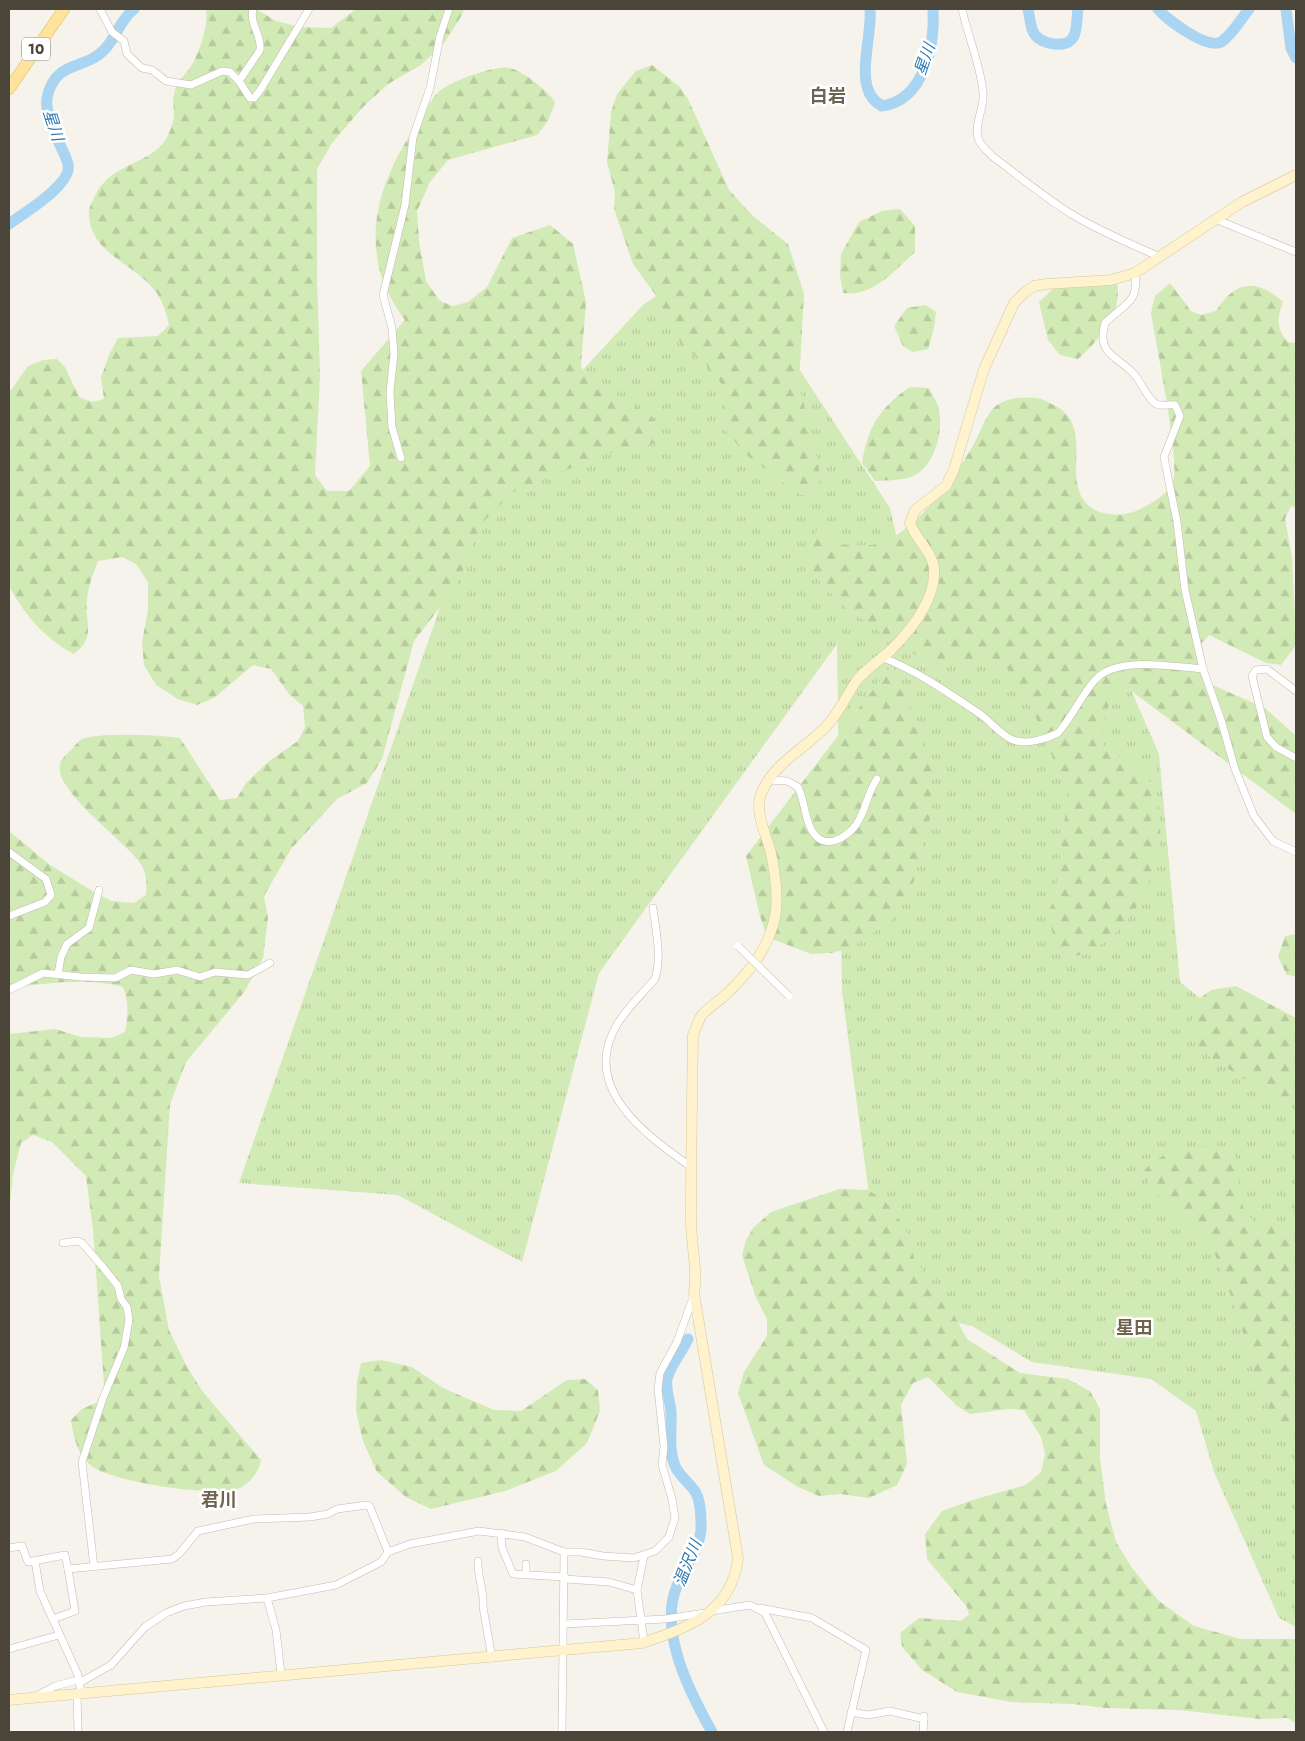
<svg xmlns="http://www.w3.org/2000/svg" width="1305" height="1741" font-family="Jost,'Noto Sans JP',sans-serif">
<style>
.grass{fill:url(#grass-tufts)}
.forest{fill:url(#forest-firs)}
.lines{fill:none;stroke-linecap:round;stroke-linejoin:round}
.river{stroke:#a9d4f2;stroke-width:11}
.street-casing{stroke:#c2bbae;stroke-width:8}
.secondary-casing{stroke:#d6c79b;stroke-width:11}
.primary-casing{stroke:#e6c16a;stroke-width:12}
.street{stroke:#fff;stroke-width:7}
.secondary{stroke:#fff3cd;stroke-width:10}
.primary{stroke:#ffe39c;stroke-width:11}
.street-bridge-casing{stroke:#c2bbae;stroke-width:8;stroke-linecap:butt}
.street-bridge{stroke:#fff;stroke-width:7}
.labels{text-anchor:middle;stroke-width:5;stroke-linejoin:round;paint-order:stroke}
.shield{fill:#fff;stroke:#817c74;stroke-width:1}
.shield-label{font-size:14px;font-weight:bold;fill:#4b4439}
.water-label{font-size:16px;font-style:italic;fill:#2e7ab2;stroke:#fff}
.quarter-label{font-size:18px;font-weight:bold;fill:#6e6250;stroke:#fff}
</style>
<defs>
<pattern id="grass-tufts" width="24" height="20" patternUnits="userSpaceOnUse" patternTransform="scale(1.25)"><rect width="24" height="20" fill="#d2eab5"/><path d="M3 7l-1-3M5 7V3M7 7l1-3M15 17l-1-3M17 17v-4M19 17l1-3" fill="none" stroke="#b6ca9c"/></pattern>
<pattern id="forest-firs" width="22" height="20" patternUnits="userSpaceOnUse" patternTransform="scale(1.25)"><rect width="22" height="20" fill="#d2eab5"/><path d="M5 1l3.5 6h-7zM16 11l3.5 6h-7z" fill="#b6ca9c"/></pattern>
</defs>
<rect width="100%" height="100%" fill="#f6f3ec"/>
<polygon class="grass" points="722,251 890,508 912,606 1128,683 1159,754 1180,982 1296,1076 1296,1627 1279,1618 1214,1472 1196,1411 1151,1379 1032,1362 972,1326 884,1307 842,992 837,644 599,973 522,1262 398,1195 239,1183 487,473 643,305"/>
<g class="forest">
<path d="M206 9H256L276 21 300 27 331 28 356 9H464L462 15 445 42 421 65 388 84 363 107 332 143 317 169V276L320 375 315 475 327 491H349L370 466 361 371 405 320C355 255 375 185 418 123 425 113 432 96 442 89 453 81 497 64 510 68 524 72 547 90 555 102L548 121 537 135 448 160 430 182 417 211 419 241 426 281 440 301 453 306 468 302 487 287 512 238 550 225 573 244 586 302 581 365 588 383 603 386 653 418 660 430 656 442 644 447 603 455 513 492 481 524 457 585 414 641 382 759 367 783 337 799 291 849 264 896 268 918 263 958 245 991 186 1062 170 1104 159 1276 169 1330 187 1367 203 1392 261 1460C259 1471 252 1481 242 1487 218 1499 115 1482 93 1467 78 1457 73 1436 71 1420L82 1409 105 1399 93 1230 86 1176 52 1142 33 1135 21 1143 13 1174 9 1214V1034L55 1029 81 1037 111 1038 125 1032C128 1016 129 1002 123 987 85 977 46 984 9 988V831L50 865 99 895 112 901 134 903 146 895C147 885 147 876 142 866 131 844 48 789 61 761 64 756 70 751 74 747 76 744 78 741 82 739 99 732 160 735 180 738L220 800 237 798 246 783 268 762 298 741 305 727 303 706 289 694 271 669 253 665 214 698 197 705 178 699 156 685 144 665 142 642 148 610V582L136 564 122 557 98 561C93 574 88 586 87 600 84 623 97 636 74 654 45 639 24 614 9 586V393L28 366 43 360 57 359 65 367 79 397 92 402 104 399 101 377 110 353 118 338 158 336 169 325C166 311 162 298 152 287 129 261 89 252 89 212 89 207 92 202 94 198 109 163 146 166 164 142 169 136 174 121 174 114 174 107 172 101 174 95 177 78 186 76 193 63 200 51 209 22 206 9Z"/>
<polygon points="652,65 679,86 688,99 729,190 754,217 788,244 804,294 799,384 818,462 820,481 810,495 800,495 748,456 724,429 726,408 724,387 707,366 681,344 660,301 633,264 614,209 615,192 607,162 611,112 617,94 636,71"/>
<path d="M900 209 915 226V252C894 271 873 297 843 293L840 276 841 254 859 222 882 211Z"/>
<path d="M1117 283C1123 313 1099 340 1078 359L1060 355 1048 340 1039 302 1056 286Z"/>
<path d="M1170 283 1191 311 1201 315 1216 311C1235 280 1257 278 1283 302 1277 318 1276 329 1288 342L1296 343V507L1291 506 1285 519 1292 557 1296 641 1294 648 1281 665 1266 663 1209 635 1199 646 1203 666 1212 685 1265 708 1296 736V814L1126 687 1117 686C1108 705 1100 725 1104 746 1123 759 1149 771 1156 795 1174 856 1134 945 1069 958L1060 949 1046 915 1054 901 1068 794 1035 715 1007 666 996 660 922 659 890 639 841 604 805 565 819 524 838 544C852 545 873 548 886 541 921 524 955 477 974 444 980 433 987 412 997 405 1010 397 1022 397 1037 398 1043 399 1049 403 1054 405 1097 427 1059 480 1089 506 1101 516 1122 517 1136 511 1152 503 1165 498 1173 481 1181 464 1155 339 1151 313L1155 296Z"/>
<polygon points="925,305 936,312 934,328 928,349 913,352 903,346 894,326 907,308"/>
<path d="M910 387 929 388C932 394 936 400 938 406 944 427 937 461 917 474 906 481 888 480 875 481L862 463C868 427 879 408 910 387Z"/>
<polygon points="892,665 920,729 932,767 931,814 911,891 892,920 852,947 832,953 811,954 767,937 760,916 746,856"/>
<polygon points="1296,934 1296,976 1287,975 1278,957 1285,936"/>
<path d="M1236 986 1296 1018V1103C1265 1096 1223 1065 1196 1047L1191 1023 1195 1002 1211 990Z"/>
<path d="M1217 1145 1235 1153 1244 1213 1259 1224 1296 1222V1284L1294 1291 1296 1296V1434L1291 1435 1275 1417 1256 1384 1239 1317 1213 1249 1150 1187 1144 1171C1163 1149 1190 1147 1217 1145Z"/>
<polygon points="840,1189 868,1190 884,1200 905,1227 914,1258 949,1306 967,1339 1020,1373 1068,1379 1090,1391 1100,1409 1100,1458 1106,1504 1116,1542 1132,1568 1159,1601 1194,1626 1241,1639 1296,1639 1296,1723 1287,1718 1260,1719 1179,1710 1105,1708 1073,1704 1011,1702 957,1692 922,1670 902,1647 900,1633 919,1618 960,1621 969,1615 967,1607 927,1559 925,1534 942,1511 976,1499 1026,1485 1041,1472 1045,1454 1041,1437 1024,1410 1009,1409 970,1414 957,1406 928,1377 913,1383 901,1405 907,1464 897,1485 869,1498 841,1494 819,1496 798,1487 764,1465 738,1393 744,1372 767,1336 767,1319 756,1298 742,1255 746,1240 754,1227 771,1212"/>
<polygon points="381,1360 412,1367 443,1388 494,1410 521,1411 567,1380 585,1379 598,1390 600,1411 587,1443 556,1471 505,1491 431,1509 406,1497 377,1472 363,1441 356,1411 357,1382 361,1363"/>
</g>
<g class="lines">
<g class="river">
<path d="M870 9C873 38 851 90 882 106 925 100 935 44 933 9"/>
<path d="M1028 9C1030 17 1030 29 1035 35 1043 44 1067 50 1074 36 1077 29 1077 17 1078 9"/>
<path d="M1158 9C1167 20 1208 50 1221 42 1232 35 1241 19 1249 9"/>
<polyline points="1286,9 1291,48 1296,58"/>
<path d="M9 224C24 213 73 184 68 164 65 153 58 142 54 132 51 122 45 109 47 98 55 59 85 71 105 49 117 36 120 20 134 9"/>
<path d="M688 1339C682 1352 670 1366 667 1379 665 1390 671 1403 671 1413 672 1431 668 1449 675 1466 680 1477 690 1483 696 1493 700 1501 701 1514 701 1523 703 1545 685 1566 677 1586 658 1631 690 1693 712 1732"/>
</g>
<g class="street-casing">
<g id="street">
<polyline points="100,9 112,32 124,41 127,54 142,68 152,70 166,81 191,85 222,71 230,72 239,81 250,98 254,98 261,89 309,9"/>
<path d="M962 9C968 37 980 63 983 92 985 107 974 123 978 138 980 145 987 151 992 156 1019 176 1045 198 1073 215 1101 232 1131 244 1160 257"/>
<path d="M239 81 260 50C262 35 249 24 253 9"/>
<polyline points="1215,219 1296,252"/>
<path d="M1135 273C1139 305 1124 303 1105 323 1096 354 1117 356 1133 373 1142 382 1145 396 1156 404 1162 407 1169 404 1175 405L1180 416 1164 457 1177 522 1185 590 1203 669 1221 720 1235 769 1254 816 1273 841 1296 852"/>
<polyline points="401,458 392,427 390,392 394,354 392,328 383,295 405,205 413,137 430,88 440,36 449,9"/>
<path d="M881 657C916 670 949 693 980 714 991 722 1001 735 1013 740 1027 745 1046 739 1058 733 1072 717 1081 696 1095 680 1117 655 1174 667 1203 669"/>
<polyline points="1296,691 1267,669 1256,670 1252,676 1267,737 1276,747 1296,758"/>
<path d="M768 780 787 781 798 787C805 801 804 817 812 831 824 851 845 839 856 825 866 811 867 793 877 779"/>
<polyline points="9,852 46,879 51,895 45,902 9,916"/>
<path d="M653 908C656 931 662 957 655 979 642 994 628 1007 618 1023 578 1087 646 1135 691 1167"/>
<polyline points="58,974 61,957 67,944 89,928 99,890"/>
<polyline points="9,990 43,973 81,977 115,978 131,970 154,974 177,970 200,977 215,972 248,975 270,963"/>
<polyline points="63,1243 77,1241 82,1243 102,1266 118,1286 121,1299 127,1307 129,1320 124,1348 103,1398 82,1462 94,1567"/>
<polyline points="501,1533 502,1548 513,1574 565,1577"/>
<polyline points="9,1548 22,1546 28,1562 65,1555 68,1569 172,1559 179,1554 198,1531 254,1519 310,1517 328,1514 337,1509 367,1505 370,1507 388,1552"/>
<polyline points="35,1561 40,1591 78,1675 80,1687"/>
<path d="M478 1561C477 1577 485 1592 483 1607L492 1658"/>
<polyline points="526,1564 526,1575"/>
<polyline points="565,1579 609,1582 637,1590"/>
<polyline points="267,1598 276,1630 281,1674"/>
<polyline points="760,1608 812,1618 866,1650 847,1732"/>
<polyline points="711,1611 750,1605 765,1613 824,1732"/>
<polyline points="53,1619 75,1611 68,1569"/>
<polyline points="564,1624 665,1619 705,1613"/>
<polyline points="644,1642 637,1590 644,1556"/>
<polyline points="9,1649 59,1635"/>
<polyline points="79,1683 111,1665 145,1627 166,1613 184,1606 206,1602 267,1598 336,1585 381,1562 388,1552 410,1544 479,1531 525,1537 564,1552 581,1552 603,1556 634,1558 655,1551 669,1537 675,1518 672,1499 662,1465 664,1447 658,1389 660,1373 677,1342 694,1295"/>
<polyline points="77,1692 78,1732"/>
<polyline points="36,1696 55,1686 78,1680"/>
<polyline points="851,1712 868,1715 890,1711 924,1719"/>
<polyline points="562,1732 564,1552"/>
<polyline points="923,1732 924,1716"/>
</g>
</g>
<g class="secondary-casing">
<path id="secondary" d="M9 1700 642 1643C687 1628 732 1613 738 1558L694 1293C698 1270 691 1244 691 1220 691 1159 692 1097 693 1035 696 1029 698 1020 702 1015 708 1008 716 1003 722 998 747 975 768 951 775 917 779 897 775 873 771 853 767 836 754 812 761 794 774 761 808 748 830 722 841 709 848 693 857 680 867 668 879 661 891 650 911 630 936 599 934 569 933 553 915 538 910 523L915 510 946 486 954 469 984 369 1014 303 1025 292 1034 286 1046 284 1111 280 1135 273 1242 202 1296 175"/>
</g>
<g class="primary-casing">
<polyline id="primary" points="9,89 64,9"/>
</g>
<use href="#street" class="street"/>
<use href="#secondary" class="secondary"/>
<use href="#primary" class="primary"/>
<g class="street-bridge-casing">
<polyline id="street-bridge" points="738,946 789,996"/>
</g>
<use href="#street-bridge" class="street-bridge"/>
</g>
<g class="labels">
<rect class="shield" x="22" y="37.5" width="28" height="23" rx="4"/>
<g class="shield-label">
<text x="36" y="54">10</text>
</g>
<g class="water-label">
<text transform="translate(924 59) rotate(-71)" y="6">星川</text>
<text transform="translate(54 125) rotate(72)" y="6">星川</text>
<text transform="translate(687 1563) rotate(-68)" y="6">温沢川</text>
</g>
<g class="quarter-label">
<text x="828" y="102">白岩</text>
<text x="1134" y="1334">星田</text>
<text x="219" y="1506">君川</text>
</g>
</g>
<rect width="1305" height="1741" fill="none" stroke="#4b4439" stroke-width="20"/>
</svg>
